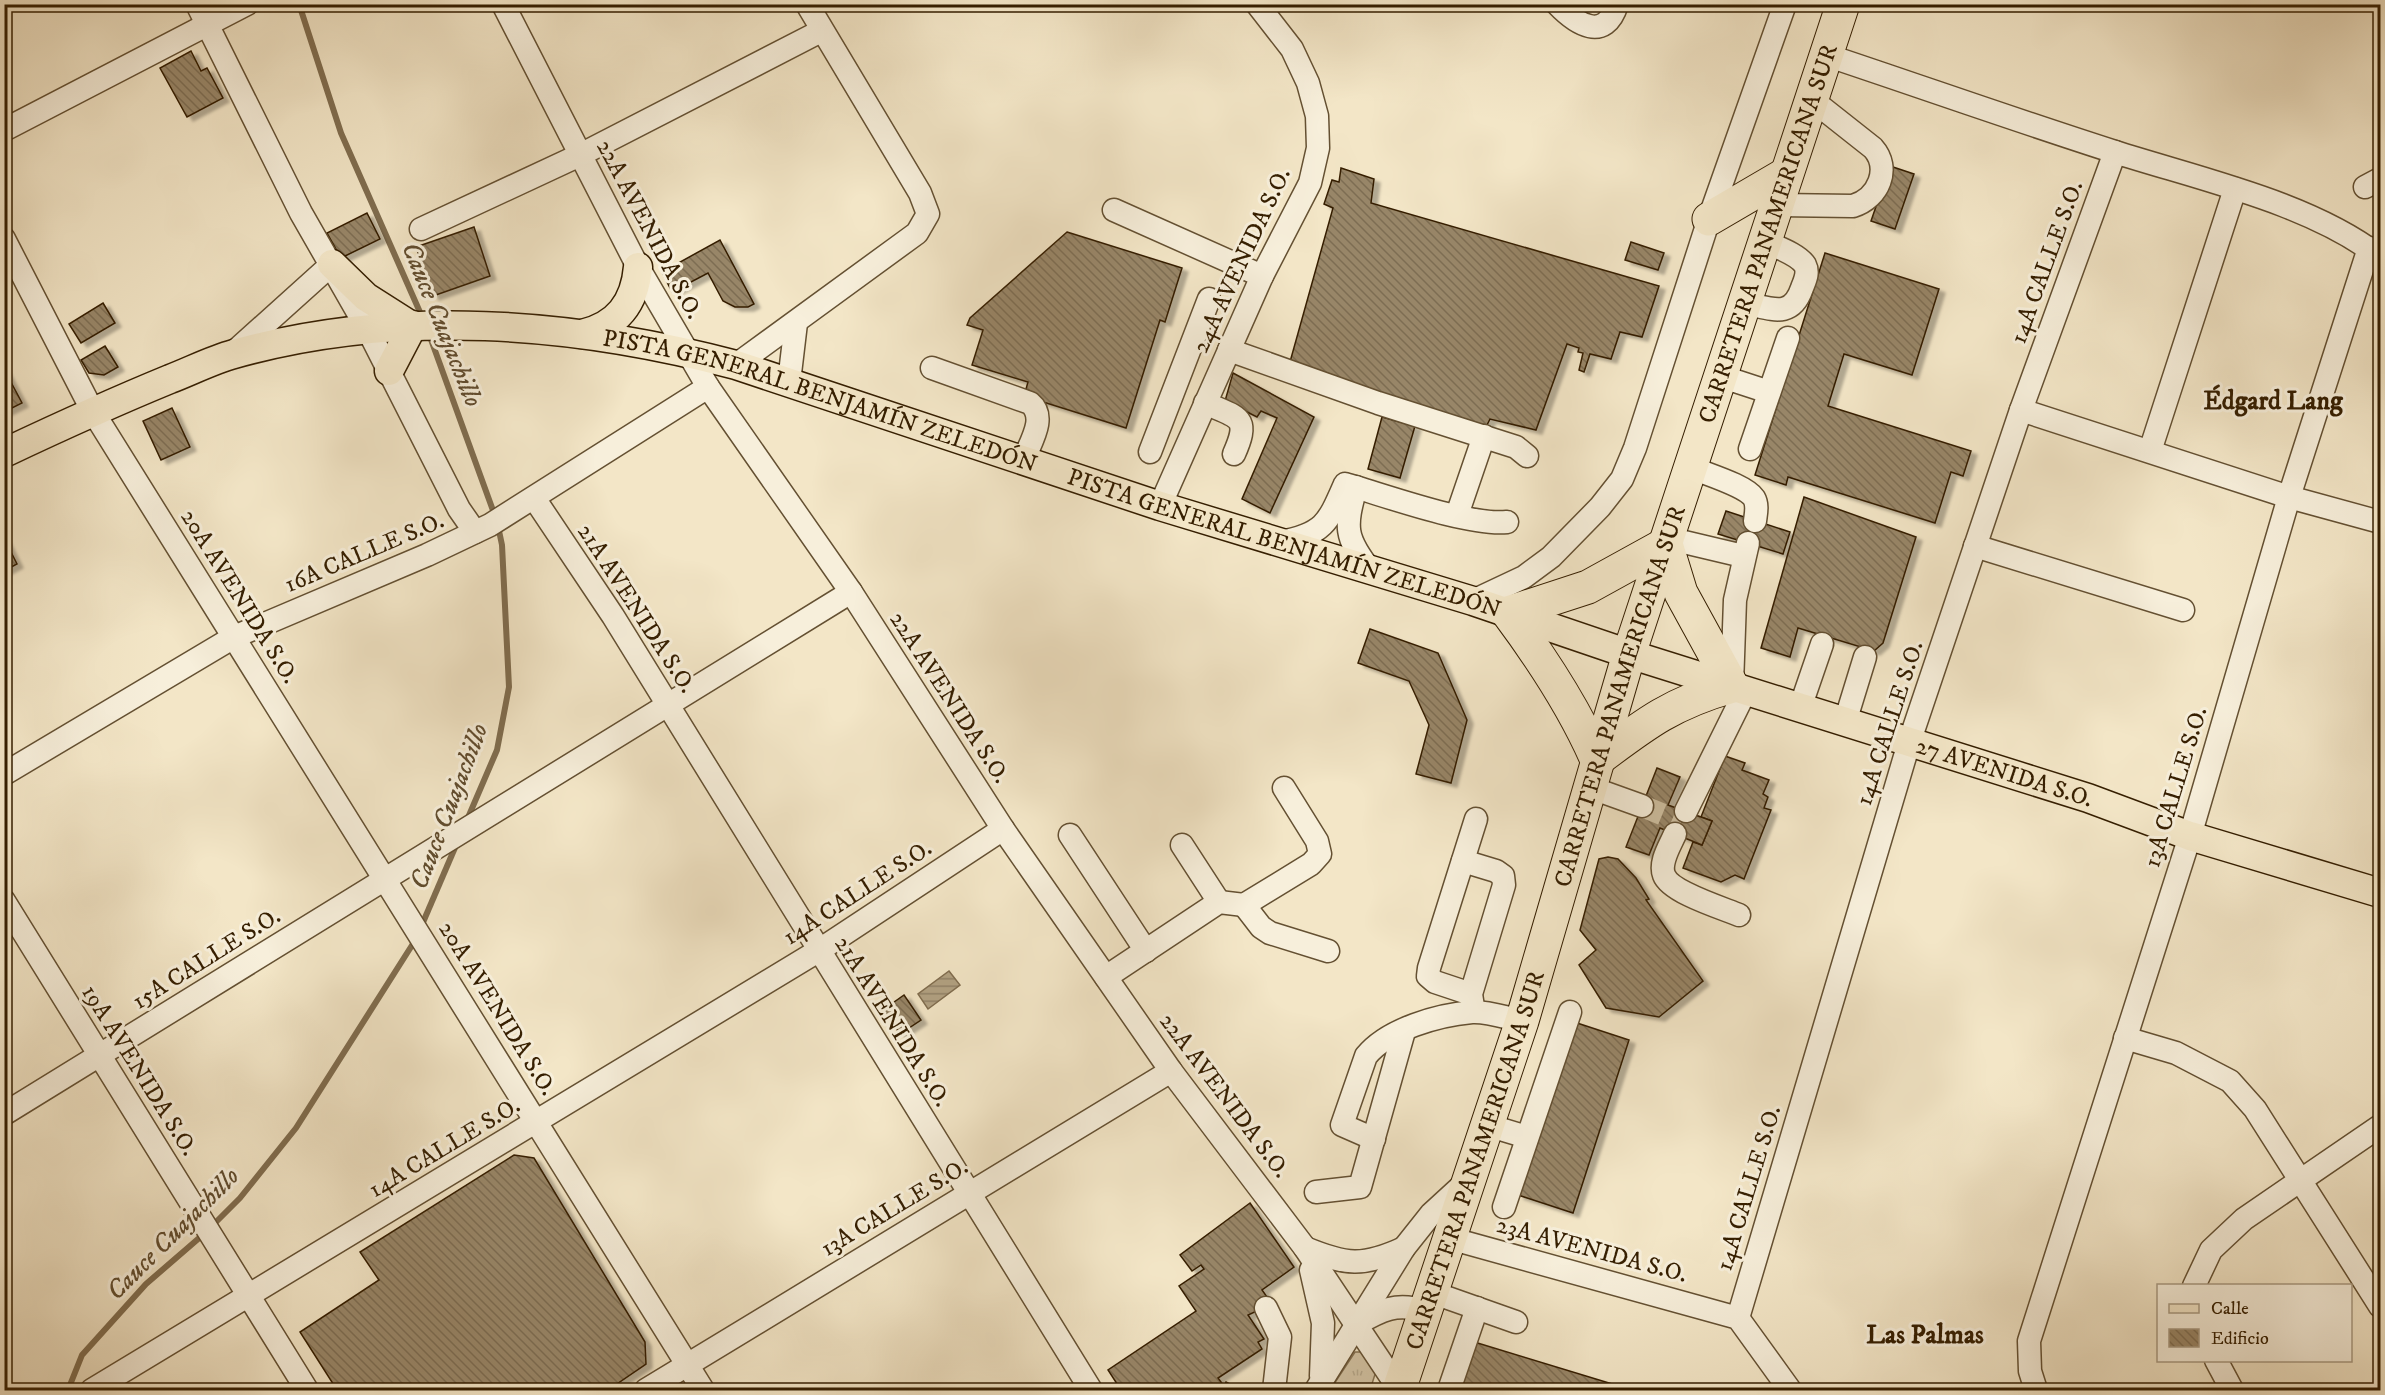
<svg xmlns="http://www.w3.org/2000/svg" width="2385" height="1395" font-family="'IM FELL DW Pica',serif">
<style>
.park{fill:url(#park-tufts);stroke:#847152;stroke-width:1.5}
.water{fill:url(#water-rules);stroke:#806d4f;stroke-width:1.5}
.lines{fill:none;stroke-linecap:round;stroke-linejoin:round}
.stream{stroke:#806d4f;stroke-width:6}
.building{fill:url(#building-back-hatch);stroke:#351e00;stroke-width:1.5;filter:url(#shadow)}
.minor-tunnel{stroke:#cdbe9f;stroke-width:22;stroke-dasharray:22 11;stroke-linecap:butt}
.minor-casing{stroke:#645032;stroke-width:25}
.major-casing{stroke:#351e00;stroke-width:31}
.highway-casing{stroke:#351e00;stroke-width:35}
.minor{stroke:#f7efdb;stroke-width:22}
.major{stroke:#f3e6c7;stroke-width:28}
.highway{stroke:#f3e6c7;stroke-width:33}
.labels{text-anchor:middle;stroke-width:6;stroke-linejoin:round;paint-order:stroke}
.street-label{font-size:24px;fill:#351e00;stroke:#f7efdb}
.water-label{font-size:26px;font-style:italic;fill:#614c2e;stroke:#f7efdb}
.neighbourhood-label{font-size:26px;font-weight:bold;fill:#351e00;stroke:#f7efdb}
</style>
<defs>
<pattern id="park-tufts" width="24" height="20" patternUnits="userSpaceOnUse" patternTransform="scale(1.5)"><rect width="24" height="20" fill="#d3c4a5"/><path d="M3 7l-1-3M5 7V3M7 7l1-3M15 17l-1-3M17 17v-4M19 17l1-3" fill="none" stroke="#b6a88c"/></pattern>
<pattern id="water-rules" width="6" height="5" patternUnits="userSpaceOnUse" patternTransform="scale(1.5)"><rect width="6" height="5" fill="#b2a283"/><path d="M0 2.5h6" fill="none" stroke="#928369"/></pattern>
<pattern id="building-back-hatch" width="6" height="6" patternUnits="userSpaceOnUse" patternTransform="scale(1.5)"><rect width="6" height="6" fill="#988667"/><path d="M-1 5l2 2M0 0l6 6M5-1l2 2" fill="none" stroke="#7d6d52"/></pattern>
<filter id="shadow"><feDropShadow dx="6" dy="4" stdDeviation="1.5" flood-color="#0004"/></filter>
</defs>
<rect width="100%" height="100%" fill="#f3e6c7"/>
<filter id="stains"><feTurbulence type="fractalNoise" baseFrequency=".00333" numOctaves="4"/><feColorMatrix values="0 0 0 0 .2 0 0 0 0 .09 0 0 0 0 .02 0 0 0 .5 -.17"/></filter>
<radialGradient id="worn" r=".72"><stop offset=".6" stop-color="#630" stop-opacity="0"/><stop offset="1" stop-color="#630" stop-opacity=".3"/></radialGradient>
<polygon class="park" points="1355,1352 1368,1352 1378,1365 1370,1390 1330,1390"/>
<polygon class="water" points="949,971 960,985 928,1009 918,994"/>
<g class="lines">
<g class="stream">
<polyline points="299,4 341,133 423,319"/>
<polyline points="429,334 495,516"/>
<polyline points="467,820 497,750 509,687 502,545 498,526"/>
<polyline points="421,927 457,843"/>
<polyline points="212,1226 240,1198 296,1128 416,939"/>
<polyline points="68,1390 82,1355 146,1284 205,1233"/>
</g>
</g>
<g class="building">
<polygon points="191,51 201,71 207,68 223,98 187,117 160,68"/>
<polygon points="1890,166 1914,174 1895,229 1871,221"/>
<polygon points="1341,168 1374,179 1371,203 1659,286 1642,337 1620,332 1611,359 1590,354 1584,372 1579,370 1583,353 1578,352 1579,348 1567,344 1536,430 1490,419 1484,431 1288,369 1333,208 1324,204 1332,180 1339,182"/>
<polygon points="367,213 380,239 341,258 327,233"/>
<polygon points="474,227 490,276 433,296 416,247"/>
<polygon points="1067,232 1182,268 1165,322 1160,320 1126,428 1024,396 1028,382 972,365 983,330 967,325 970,318"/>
<polygon points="720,240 754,304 748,307 735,307 723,301 708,273 672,292 662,272"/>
<polygon points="1631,242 1664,253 1658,270 1625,260"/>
<polygon points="1825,253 1939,289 1912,375 1844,354 1828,406 1971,451 1963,476 1951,472 1935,523 1788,477 1786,485 1755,475"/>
<polygon points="103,303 115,323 81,343 69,324"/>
<polygon points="105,346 118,367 104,375 89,373 81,360"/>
<polygon points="4,369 22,403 4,412"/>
<polygon points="1233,373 1314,417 1270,513 1242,499 1277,418 1261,411 1257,417 1225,401"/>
<polygon points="172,408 190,447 161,460 143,421"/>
<polygon points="1382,417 1415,426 1400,478 1368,469"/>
<polygon points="1804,497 1916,537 1883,643 1874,651 1798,628 1790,657 1761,648"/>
<polygon points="1726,511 1790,532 1783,554 1718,534"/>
<polygon points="4,538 17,564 4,571"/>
<polygon points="1370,629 1438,653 1467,720 1451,783 1416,774 1429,725 1409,681 1358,663"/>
<polygon points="1725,756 1745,763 1742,770 1769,780 1763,794 1768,797 1764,808 1771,810 1744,879 1735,875 1721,882 1683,868 1693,842 1702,845 1712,821 1701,817"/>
<polygon points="1657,768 1680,777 1668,805 1712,821 1702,845 1660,828 1649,855 1626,847"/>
<polygon points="1608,857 1618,859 1636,878 1649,899 1646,900 1703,981 1659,1017 1606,1008 1579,965 1596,950 1580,930 1599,859"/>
<polygon points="904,995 921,1020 900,1034 883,1010"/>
<polygon points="1574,1022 1629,1040 1573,1213 1518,1195"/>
<polygon points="514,1155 534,1158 645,1342 646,1364 608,1390 337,1390 300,1332 379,1280 360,1252"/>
<polygon points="1250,1203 1294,1267 1262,1290 1272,1304 1248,1315 1264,1339 1258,1342 1262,1349 1218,1378 1224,1386 1226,1382 1242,1390 1121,1390 1108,1370 1196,1311 1179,1286 1204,1269 1201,1265 1192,1271 1180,1255"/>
<polygon points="1471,1341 1632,1390 1455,1390"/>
</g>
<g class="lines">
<polyline class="minor-tunnel" points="1642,806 1681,822"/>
<g class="minor-casing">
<g id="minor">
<polyline points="197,4 301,213 368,330 459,509 475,532"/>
<polyline points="503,4 638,267 708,387 851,592 1003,829 1171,1071 1305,1248 1399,1389"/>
<path d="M1557 4C1576 24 1605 43 1617 4"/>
<path d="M1826 55C1922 87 2018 121 2115 152 2199 179 2311 203 2380 257"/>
<polyline points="4,130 247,4"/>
<polyline points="2365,187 2380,179"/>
<path d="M1776 205 1853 206C1879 198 1891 168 1873 148L1811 99"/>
<polyline points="1114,210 1262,276"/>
<polyline points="421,229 580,155 821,31"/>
<polyline points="4,239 92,410 703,1390"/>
<path d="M1744 303C1771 308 1791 320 1802 288 1805 280 1809 273 1805 265 1798 254 1776 247 1764 241"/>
<polyline points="1229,350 1378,403 1516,447 1527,456"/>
<polyline points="232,354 332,264"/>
<polyline points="736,365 917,233 928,214 920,193 807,4"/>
<path d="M932 368 1030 403C1047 417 1031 441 1024 459"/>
<polyline points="1720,376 1769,392"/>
<polyline points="789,382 796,323"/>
<path d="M1205 403C1238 418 1251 416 1234 454"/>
<polyline points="2021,410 2289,497 2380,522"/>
<polyline points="1750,449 1788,338"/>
<polyline points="2150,451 2235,189"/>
<polyline points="1150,452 1209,299"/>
<path d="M1690 467C1705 474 1745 485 1754 498 1758 505 1756 513 1755 521"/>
<path d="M1356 487C1345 527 1344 537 1371 571"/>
<polyline points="534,498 613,616 1091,1390"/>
<polyline points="1160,506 1262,276 1310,183 1318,148 1317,116 1308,83 1292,49 1257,4"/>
<polyline points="1457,515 1484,436"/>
<polyline points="1667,538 1743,556"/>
<path d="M1280 542C1324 534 1328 523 1345 484 1384 495 1469 526 1507 522"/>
<polyline points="1975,546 2183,610"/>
<polyline points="1473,601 1524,577 1551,557 1600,507 1622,479 1635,448 1709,219 1785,4"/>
<polyline points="1732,685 1735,600 1748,543"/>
<polyline points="1800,708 1822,644"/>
<polyline points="1845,722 1865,657"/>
<polyline points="4,774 234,637 427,555 490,525 708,387"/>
<polyline points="1589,787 1642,806"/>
<polyline points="1686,811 1746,690"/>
<path d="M1675 834C1670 846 1659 862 1664 875 1670 892 1722 908 1739 915"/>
<polyline points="1070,835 1146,951"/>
<polyline points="1182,845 1219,902"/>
<polyline points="1463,861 1496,871 1503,876 1504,885 1471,994 1473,1007"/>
<polyline points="4,901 307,1390"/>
<polyline points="1244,905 1261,927 1270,933 1328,951"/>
<polyline points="1106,977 1219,902 1244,905 1311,864 1320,854 1317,841 1284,788"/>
<polyline points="1471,994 1435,982 1428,976 1429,968 1476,819"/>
<polyline points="2125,1038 2176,1053 2230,1081 2255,1109 2380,1306"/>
<polyline points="4,1114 851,592"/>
<polyline points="1487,1125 1527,1137"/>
<path d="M1374 1139 1342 1125 1366 1056C1388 1029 1438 1015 1472 1012 1487 1011 1507 1018 1522 1021"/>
<polyline points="1316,1192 1360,1187 1404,1031"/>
<polyline points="1504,1207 1570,1012"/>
<polyline points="1449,1238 1738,1318 1790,1390"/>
<path d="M1305 1248C1346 1265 1363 1267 1404 1248"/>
<polyline points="1311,1270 1323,1323 1321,1376"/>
<polyline points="2194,1286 2211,1250 2244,1219 2380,1126"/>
<polyline points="1431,1292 1516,1322"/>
<polyline points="1266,1308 1280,1337 1274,1390"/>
<polyline points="1738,1318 1909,743 2021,410 2115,152"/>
<path d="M1357 1324C1381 1310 1397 1302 1424 1311"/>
<polyline points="2216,1360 2232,1390"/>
<polyline points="92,1390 818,951 1003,829"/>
<polyline points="646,1390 1171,1071"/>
<polyline points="1316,1390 1404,1248 1431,1214 1467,1181"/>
<polyline points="1449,1390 1477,1308"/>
<polyline points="2036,1390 2030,1371 2029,1341 2190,836 2289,497 2369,248"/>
</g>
</g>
<g class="major-casing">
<g id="major">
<polyline points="332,264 366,297 410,325"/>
<path d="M582 334C617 326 635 303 638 267"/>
<polyline points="389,371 413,325"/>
<path id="s1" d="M4 453C59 427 114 402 170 379 191 371 212 360 234 354 397 308 574 322 736 365L1160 506 1473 601 1629 654 2088 798 2190 836 2380 893"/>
</g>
</g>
<g class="highway-casing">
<g id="highway">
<polyline points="1709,219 1786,174"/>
<path d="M1597 760C1574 707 1543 660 1508 613L1588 587 1666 544"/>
<path d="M1597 760C1646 723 1672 703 1732 686L1681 593 1666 544"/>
<path id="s2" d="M1399 1390 1522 1021 1629 654 1843 4"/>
</g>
</g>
<use href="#minor" class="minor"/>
<use href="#major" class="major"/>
<use href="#highway" class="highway"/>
</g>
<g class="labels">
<g class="street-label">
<text transform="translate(650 229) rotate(62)" y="8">22A AVENIDA S.O.</text>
<text dy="8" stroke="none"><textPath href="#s2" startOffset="1214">CARRETERA PANAMERICANA SUR</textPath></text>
<text transform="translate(1241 260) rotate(-65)" y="8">24A AVENIDA S.O.</text>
<text transform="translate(2046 262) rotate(-70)" y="8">14A CALLE S.O.</text>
<text dy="8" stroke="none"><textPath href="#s1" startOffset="849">PISTA GENERAL BENJAMÍN ZELEDÓN</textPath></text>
<text dy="8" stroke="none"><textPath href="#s1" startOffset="1335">PISTA GENERAL BENJAMÍN ZELEDÓN</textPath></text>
<text transform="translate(364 552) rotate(-23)" y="8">16A CALLE S.O.</text>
<text transform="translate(240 596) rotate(58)" y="8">20A AVENIDA S.O.</text>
<text transform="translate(637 608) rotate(57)" y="8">21A AVENIDA S.O.</text>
<text transform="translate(950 697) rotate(57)" y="8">22A AVENIDA S.O.</text>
<text dy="8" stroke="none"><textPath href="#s2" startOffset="728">CARRETERA PANAMERICANA SUR</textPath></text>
<text transform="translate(1889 723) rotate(-72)" y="8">14A CALLE S.O.</text>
<text dy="8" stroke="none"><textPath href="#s1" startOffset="2091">27 AVENIDA S.O.</textPath></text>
<text transform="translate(2175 787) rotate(-73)" y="8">13A CALLE S.O.</text>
<text transform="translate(857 892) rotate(-33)" y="8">14A CALLE S.O.</text>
<text transform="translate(206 958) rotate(-32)" y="8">15A CALLE S.O.</text>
<text transform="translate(498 1008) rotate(58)" y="8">20A AVENIDA S.O.</text>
<text transform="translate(893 1021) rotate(58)" y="8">21A AVENIDA S.O.</text>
<text transform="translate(140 1070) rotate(58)" y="8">19A AVENIDA S.O.</text>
<text transform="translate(1225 1095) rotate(53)" y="8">22A AVENIDA S.O.</text>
<text transform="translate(444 1147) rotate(-31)" y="8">14A CALLE S.O.</text>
<text dy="8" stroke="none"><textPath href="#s2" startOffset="242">CARRETERA PANAMERICANA SUR</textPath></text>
<text transform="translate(1748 1188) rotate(-73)" y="8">14A CALLE S.O.</text>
<text transform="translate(894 1207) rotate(-31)" y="8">13A CALLE S.O.</text>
<text transform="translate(1592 1249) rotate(15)" y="8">23A AVENIDA S.O.</text>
</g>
<g class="water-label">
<text transform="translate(443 324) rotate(68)" y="9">Cauce Cuajachillo</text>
<text transform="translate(448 806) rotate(-69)" y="9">Cauce Cuajachillo</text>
<text transform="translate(172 1233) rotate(-45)" y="9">Cauce Cuajachillo</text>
</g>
<g class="neighbourhood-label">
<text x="2273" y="409">Édgard Lang</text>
<text x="1925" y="1343">Las Palmas</text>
</g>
</g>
<rect width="2385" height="1395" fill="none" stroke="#f3e6c7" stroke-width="24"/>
<rect x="6" y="6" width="2373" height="1383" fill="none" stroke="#351e00" stroke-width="3"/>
<rect x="12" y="12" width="2361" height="1371" fill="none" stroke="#351e00" stroke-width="1.5"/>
<rect x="2157" y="1284" width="195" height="78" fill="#f7efdb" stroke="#a99b83" stroke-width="1.5"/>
<rect x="2169" y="1304" width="30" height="9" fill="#f3e6c7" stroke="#a99b83" stroke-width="1.5"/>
<text x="2211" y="1314" font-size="18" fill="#351e00">Calle</text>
<rect x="2169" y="1329" width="30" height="18" fill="url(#building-back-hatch)" stroke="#a99b83" stroke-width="1.5"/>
<text x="2211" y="1344" font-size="18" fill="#351e00">Edificio</text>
<rect width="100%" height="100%" filter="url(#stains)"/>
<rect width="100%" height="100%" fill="url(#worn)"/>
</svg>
